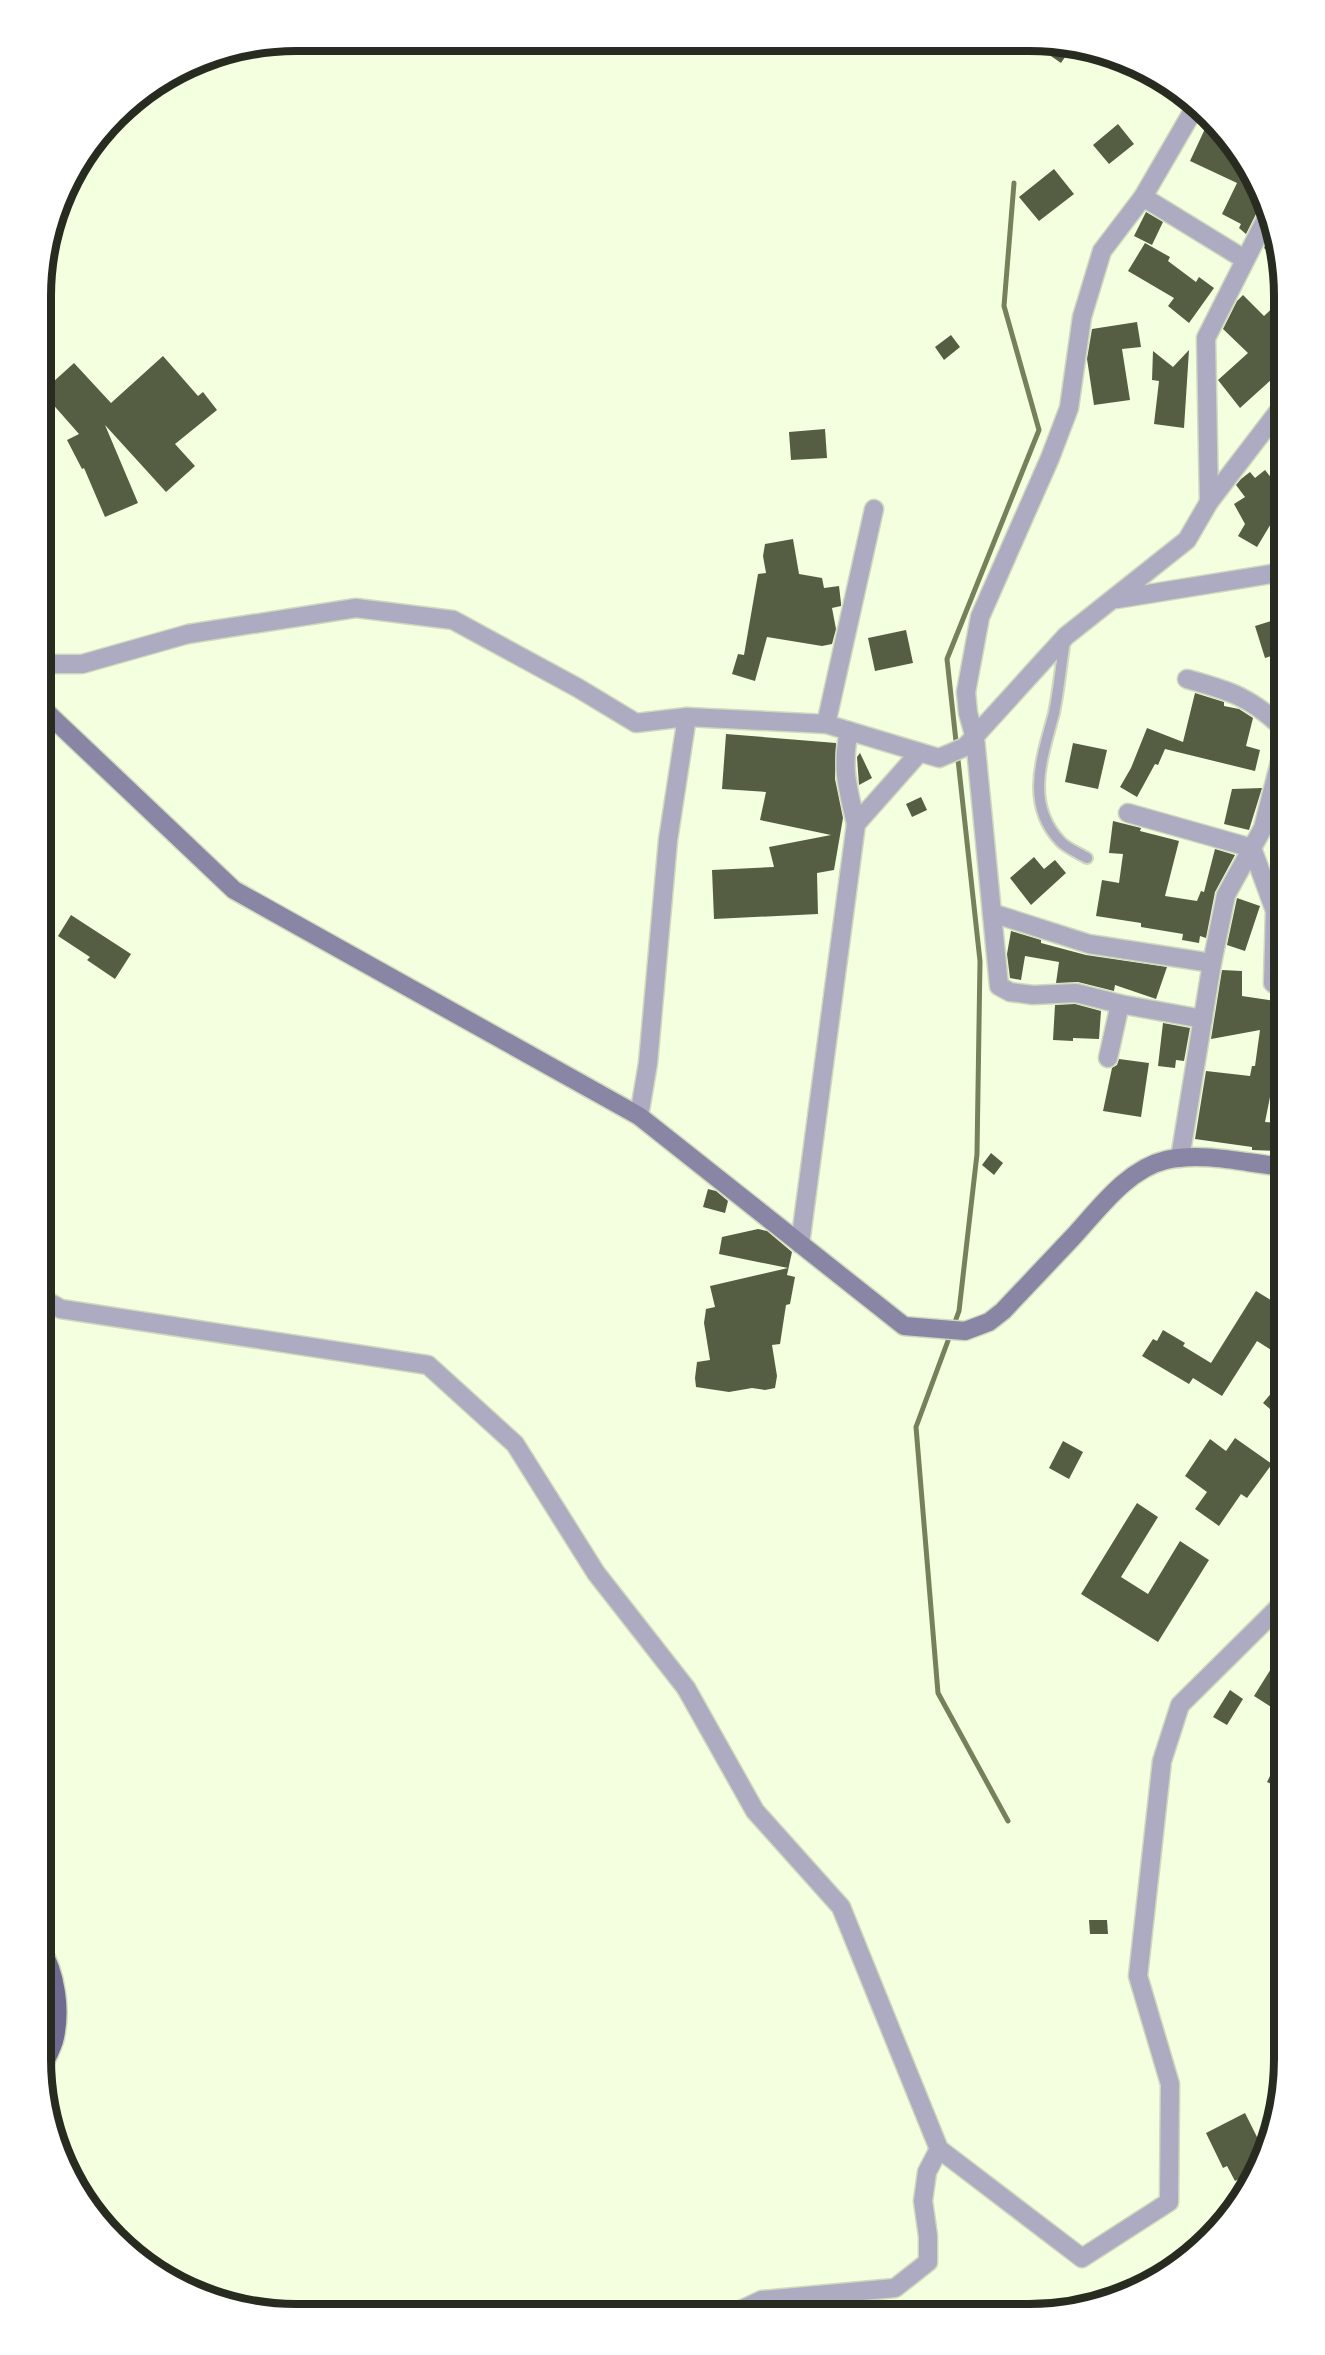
<svg xmlns="http://www.w3.org/2000/svg" width="1325" height="2355" font-family="Figtree,sans-serif">
<style>
.lines{fill:none;stroke-linecap:round;stroke-linejoin:round}
.stream{stroke:#76815c;stroke-width:5}
.building{fill:#555e42}
.lane-casing{stroke:#cfd9bd;stroke-width:14}
.street-casing{stroke:#cfd9bd;stroke-width:21}
.secondary-casing{stroke:#cfd9bd;stroke-width:21}
.primary-casing{stroke:#cfd9bd;stroke-width:21}
.lane{stroke:#adabc1;stroke-width:10}
.street{stroke:#adabc1;stroke-width:18}
.secondary{stroke:#8885a5;stroke-width:18}
.primary{stroke:#6f6a90;stroke-width:18}
.rim{fill:none;stroke:#282c20;stroke-width:8}
</style>
<rect width="100%" height="100%" fill="#f4ffdf"/>
<g class="lines">
<polyline class="stream" points="1008,1821 938,1693 916,1427 959,1311 977,1154 980,961 947,659 1039,430 1004,306 1014,183"/>
</g>
<g class="building">
<polygon points="1035,45 1073,45 1061,63"/>
<polygon points="1210,118 1241,154 1242,156 1237,167 1251,174 1265,201 1260,206 1246,234 1239,228 1241,224 1222,214 1237,183 1190,161"/>
<polygon points="1118,124 1134,144 1109,164 1093,145"/>
<polygon points="1054,169 1074,194 1039,221 1019,197"/>
<polygon points="1146,212 1163,222 1152,245 1134,236"/>
<polygon points="1273,229 1279,260 1264,248"/>
<polygon points="1145,243 1170,257 1168,261 1196,282 1199,277 1214,288 1189,323 1168,306 1174,298 1128,271"/>
<polygon points="1243,295 1264,316 1284,297 1284,368 1240,408 1218,380 1248,353 1223,329 1237,301"/>
<polygon points="1137,322 1141,347 1122,349 1130,400 1094,405 1087,359 1092,329"/>
<polygon points="951,335 960,347 944,360 935,347"/>
<polygon points="1189,350 1184,428 1154,424 1159,381 1152,380 1153,351 1173,367"/>
<polygon points="163,356 198,396 203,392 217,410 175,444 195,466 166,492 105,425 138,503 105,517 84,468 82,469 67,440 79,434 42,392 74,363 111,403"/>
<polygon points="825,429 827,458 791,460 789,432"/>
<polygon points="1265,470 1280,489 1276,492 1284,500 1284,535 1272,522 1257,547 1238,536 1245,524 1234,504 1245,497 1236,485 1241,479 1250,472 1255,478"/>
<polygon points="793,539 799,574 822,578 824,588 839,586 841,603 841,606 832,608 836,629 832,644 822,646 767,637 755,681 732,674 738,654 744,655 758,574 766,573 763,556 765,544"/>
<polygon points="1284,617 1284,652 1265,658 1255,626"/>
<polygon points="906,630 913,663 875,671 868,638"/>
<polygon points="1195,693 1224,702 1224,706 1239,709 1253,718 1246,746 1260,750 1255,771 1165,749 1158,765 1155,764 1137,797 1120,787 1131,768 1147,728 1183,742"/>
<polygon points="726,734 836,743 835,779 843,818 834,870 817,873 818,914 714,919 712,870 774,867 769,847 831,835 760,820 766,792 722,789"/>
<polygon points="1073,743 1107,750 1098,789 1065,782"/>
<polygon points="860,753 872,778 859,785 857,757"/>
<polygon points="1262,788 1249,830 1224,824 1232,789"/>
<polygon points="921,797 927,810 912,817 906,804"/>
<polygon points="1113,821 1141,828 1140,831 1179,841 1165,896 1197,901 1201,891 1204,892 1215,849 1235,855 1215,892 1206,938 1200,936 1199,943 1182,940 1183,934 1141,927 1141,923 1096,916 1102,880 1119,883 1123,854 1109,853"/>
<polygon points="1034,857 1044,869 1055,860 1066,873 1031,905 1010,878"/>
<polygon points="1237,898 1260,906 1245,951 1227,945"/>
<polygon points="71,915 131,954 115,979 87,960 90,957 58,936"/>
<polygon points="1011,931 1041,940 1041,943 1086,955 1167,967 1156,999 1115,985 1114,991 1078,982 1056,983 1059,962 1025,956 1021,980 1010,978 1007,954"/>
<polygon points="1222,970 1242,971 1242,996 1282,1002 1279,1031 1284,1032 1284,1082 1280,1081 1277,1093 1271,1092 1265,1122 1282,1123 1281,1151 1252,1150 1252,1147 1195,1139 1206,1071 1250,1076 1252,1066 1255,1066 1260,1030 1211,1039"/>
<polygon points="1075,1004 1101,1011 1099,1039 1073,1038 1073,1041 1053,1040 1055,1005"/>
<polygon points="1163,1023 1190,1028 1184,1061 1176,1060 1175,1068 1158,1066"/>
<polygon points="1119,1059 1149,1063 1141,1117 1103,1111 1112,1068 1117,1065"/>
<polygon points="991,1153 1003,1163 994,1175 982,1165"/>
<polygon points="708,1189 716,1191 728,1201 725,1213 703,1207"/>
<polygon points="758,1229 767,1231 792,1252 787,1275 795,1277 790,1304 786,1305 780,1344 772,1345 777,1376 775,1388 765,1390 752,1388 729,1392 696,1387 695,1378 697,1362 710,1360 704,1323 706,1309 715,1307 710,1286 788,1268 719,1254 722,1237"/>
<polygon points="1256,1291 1284,1308 1284,1358 1257,1341 1222,1396 1193,1378 1189,1384 1142,1356 1153,1339 1157,1341 1163,1330 1185,1343 1183,1346 1211,1363"/>
<polygon points="1284,1378 1284,1421 1263,1403"/>
<polygon points="1235,1438 1272,1464 1247,1498 1241,1494 1219,1526 1195,1509 1207,1492 1185,1476 1210,1439 1226,1451"/>
<polygon points="1063,1441 1083,1452 1069,1479 1049,1468"/>
<polygon points="1137,1503 1158,1517 1121,1577 1148,1594 1180,1541 1209,1560 1158,1642 1081,1594"/>
<polygon points="1284,1648 1284,1715 1254,1696"/>
<polygon points="1230,1690 1243,1699 1227,1725 1213,1717"/>
<polygon points="1284,1748 1284,1790 1267,1782"/>
<polygon points="1089,1920 1107,1920 1108,1934 1090,1934"/>
<polygon points="1245,2113 1266,2155 1258,2170 1235,2181 1227,2166 1223,2168 1206,2133"/>
</g>
<g class="lines">
<g class="lane-casing">
<path id="lane" d="M1065 640C1061 664 1059 689 1054 713 1043 755 1024 803 1060 841 1066 848 1079 853 1087 858"/>
</g>
<g class="street-casing">
<g id="street">
<polyline points="1197,104 1143,197 1102,251 1082,317 1069,408 1050,458 980,617 966,692 968,713 975,738 999,986 1010,992 1033,995 1076,993 1120,1004 1203,1019"/>
<polyline points="1143,197 1244,259"/>
<polyline points="1209,502 1206,338 1270,211"/>
<polyline points="1117,599 1284,572"/>
<polyline points="42,664 82,664 188,634 356,608 453,620 578,688 636,723 687,717 826,724 939,758 965,747 1066,636 1187,540 1209,502 1284,404"/>
<path d="M1187 679C1231 691 1250 697 1284 729"/>
<polyline points="826,724 874,509"/>
<path d="M849 731C841 769 848 788 856 824"/>
<polyline points="1128,813 1252,848 1275,911 1273,983 1284,991"/>
<polyline points="992,913 1089,944 1212,963"/>
<polyline points="1108,1058 1120,1004"/>
<polyline points="639,1116 648,1063 668,840 687,717"/>
<polyline points="1180,1158 1212,963 1226,895 1263,828 1284,746"/>
<polyline points="800,1244 856,824 919,753"/>
<polyline points="41,1298 61,1309 428,1365 515,1444 596,1573 686,1688 755,1811 841,1907 939,2149 1082,2258 1169,2202 1170,2084 1138,1976 1162,1761 1180,1705 1284,1602"/>
<polyline points="732,2314 762,2300 895,2288 928,2262 928,2236 923,2201 927,2172 939,2149"/>
</g>
</g>
<g class="secondary-casing">
<path id="secondary" d="M42 708 234 890 639 1116 904 1326 965 1331 989 1322 1003 1311C1026 1287 1049 1262 1072 1238 1098 1210 1127 1169 1166 1160 1201 1152 1241 1162 1276 1166L1284 1170"/>
</g>
<g class="primary-casing">
<path id="primary" d="M41 1949C56 1973 61 2009 55 2037 53 2047 46 2059 42 2068"/>
</g>
<use href="#lane" class="lane"/>
<use href="#street" class="street"/>
<use href="#secondary" class="secondary"/>
<use href="#primary" class="primary"/>
</g>
<path d="M0 0H1325V2355H0ZM296 51H1029A245 245 0 0 1 1274 296V2059A245 245 0 0 1 1029 2304H296A245 245 0 0 1 51 2059V296A245 245 0 0 1 296 51Z" fill="#fff" fill-rule="evenodd"/>
<path class="rim" d="M296 51H1029A245 245 0 0 1 1274 296V2059A245 245 0 0 1 1029 2304H296A245 245 0 0 1 51 2059V296A245 245 0 0 1 296 51Z"/>
</svg>
